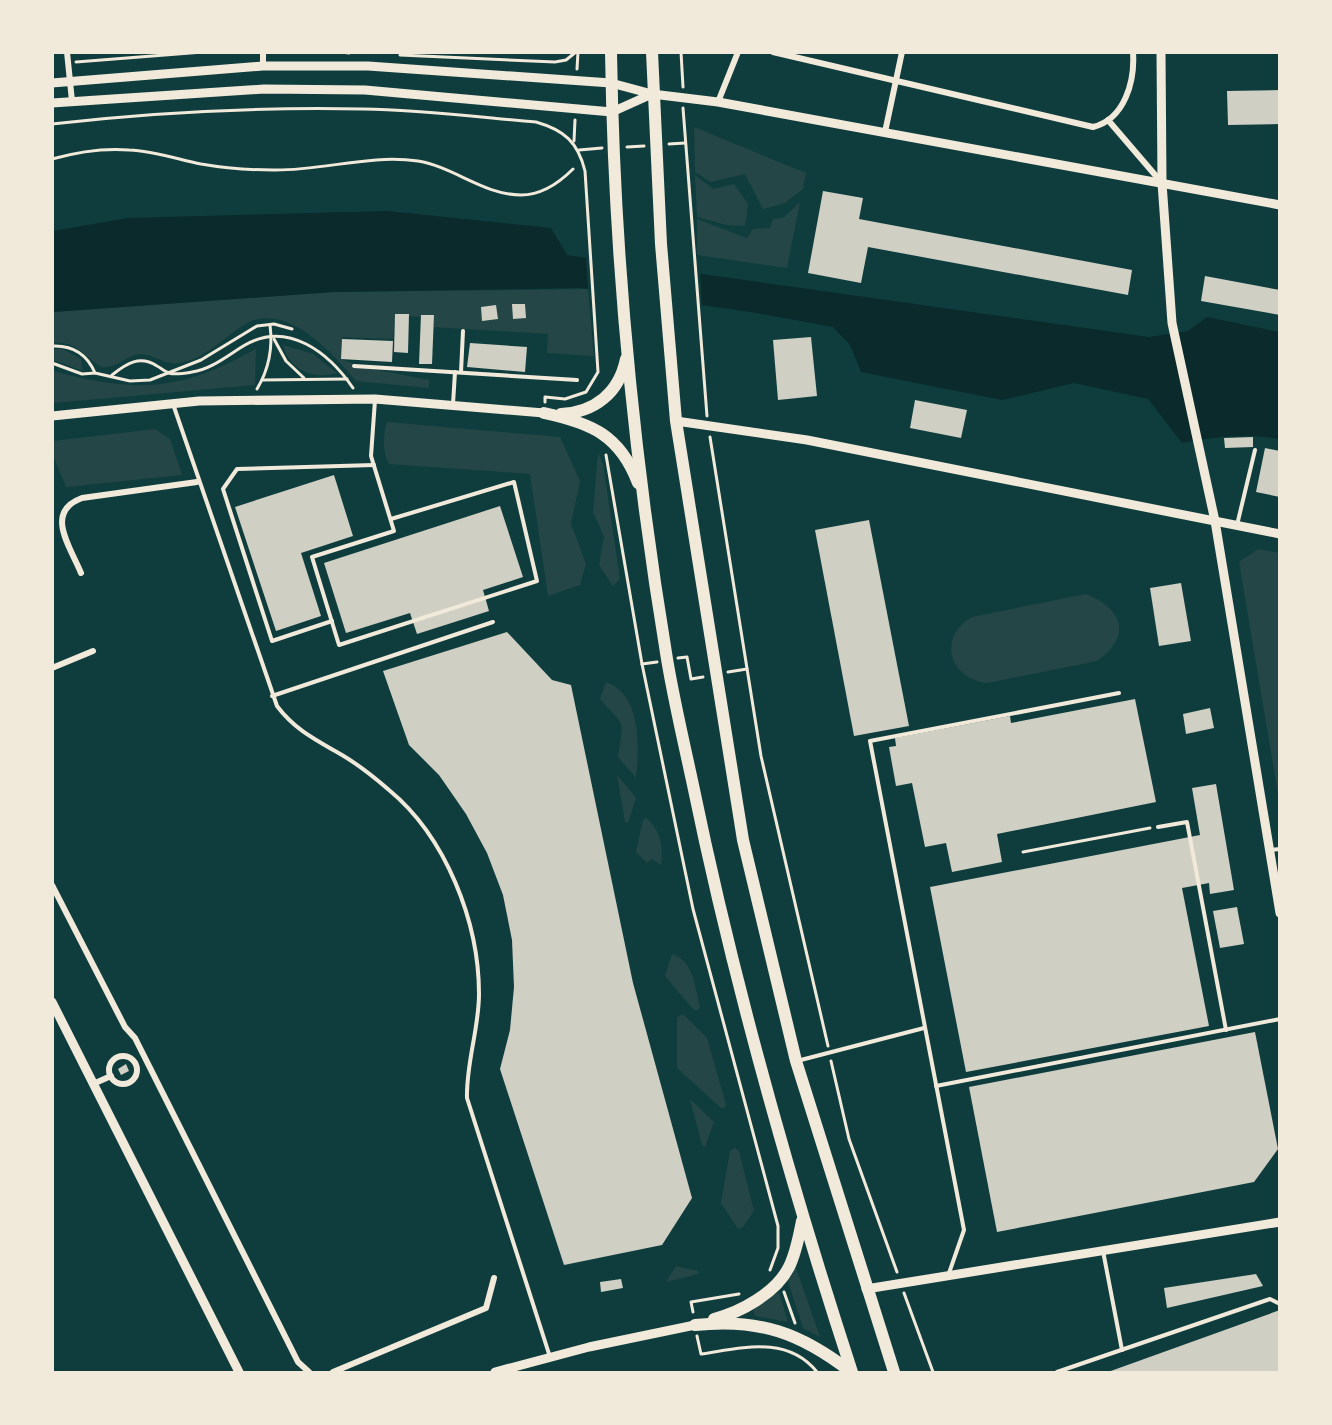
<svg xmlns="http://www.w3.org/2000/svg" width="1332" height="1425" font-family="Jost,sans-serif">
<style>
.green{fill:#244646}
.water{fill:#0a2a2b}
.pier{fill:#0f3d3e}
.building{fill:#cfcfc3}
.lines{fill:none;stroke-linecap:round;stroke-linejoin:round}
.path{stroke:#f1e9da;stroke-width:3}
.service{stroke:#f1e9da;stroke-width:4}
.minor{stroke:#f1e9da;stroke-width:6}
.tertiary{stroke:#f1e9da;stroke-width:9}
.primary{stroke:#f1e9da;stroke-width:12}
</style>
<rect width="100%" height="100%" fill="#0f3d3e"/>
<g class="green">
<polygon points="694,127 806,173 803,189 785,203 763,209 745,174 711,182 695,172"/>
<polygon points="695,175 713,189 734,184 748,204 745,226 727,225 697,217"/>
<polygon points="800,202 787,268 697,255 697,219 747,238 753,229 770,228 773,219 783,218"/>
<path d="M588 289 594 356 547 353 548 334 434 327V317L395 316 393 339 342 337 341 359 362 367 429 380V388L356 381C330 350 282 296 239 328 221 341 203 359 180 363 164 366 155 354 140 354 126 355 117 369 102 367 83 357 78 340 53 343V312L334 292Z"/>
<path d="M283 345 313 354 337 373C312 380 290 370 283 345Z"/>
<polygon points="61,348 81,359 83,371 53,360 53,350"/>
<path d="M256 349 255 385 53 403V371C137 393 179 392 256 349Z"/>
<path d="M387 422 560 437 580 481 571 524 586 564 580 585 548 596 530 474 389 464C382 452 383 435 387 422Z"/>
<polygon points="155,429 170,439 182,475 66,487 53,455 53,441"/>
<polygon points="598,453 603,464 620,579 613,586 599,565 604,536 593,512"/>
<polygon points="1258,549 1279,553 1279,800 1239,562"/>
<path d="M1086 594C1123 609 1132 636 1097 661L987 683C949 679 937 637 972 617Z"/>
<path d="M606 682C642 695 639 747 636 778L618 757C624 716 625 728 600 699Z"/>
<polygon points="617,775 636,798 628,823 625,822"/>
<path d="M646 818C660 828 664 848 661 865L652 859 647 863 636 852 643 820Z"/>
<path d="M672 954C694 961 695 988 700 1007L698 1010H694L665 976Z"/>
<polygon points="683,1014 707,1038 726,1105 724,1108 721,1108 677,1068 677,1017"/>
<polygon points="690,1099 714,1122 705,1147 702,1145"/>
<polygon points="735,1148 739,1151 754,1211 743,1227 738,1229 721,1203 730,1151"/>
<polygon points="676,1266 698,1271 698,1274 666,1282"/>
<polygon points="796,1268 820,1337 803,1328 788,1281"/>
<polygon points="779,1292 788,1322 755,1316 753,1308"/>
</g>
<path class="water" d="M388 211 551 228 567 255 1149 337 1188 331 1207 317 1279 332V439C1246 433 1215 437 1182 443L1148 399 1074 383 1002 400 861 372 850 345 833 327 751 312 580 288 334 292 53 312V231L128 218Z"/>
<polygon class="pier" points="586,255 700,271 702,308 588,292"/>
<g class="building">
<polygon points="1280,90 1280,124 1228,125 1227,91"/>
<polygon points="823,191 863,198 859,219 1132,270 1128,295 868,247 861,283 808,273"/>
<polygon points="1205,276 1280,290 1280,315 1201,301"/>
<polygon points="512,304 525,304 526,318 513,319"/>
<polygon points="496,305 498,319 482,321 481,307"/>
<polygon points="395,314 409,314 408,353 394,352"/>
<polygon points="421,315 434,315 432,364 419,364"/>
<polygon points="811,337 817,396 778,400 773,340"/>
<polygon points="342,339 393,341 392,362 341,359"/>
<polygon points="470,343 527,347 525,372 467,367"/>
<polygon points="915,400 967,410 961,438 910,428"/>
<polygon points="1253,437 1253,447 1225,448 1224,438"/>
<polygon points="1265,448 1280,451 1280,497 1256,492"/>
<polygon points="334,475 353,536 301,553 321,616 276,631 235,507"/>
<polygon points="500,506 523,577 483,590 489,611 417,634 410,613 346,633 324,563"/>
<polygon points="869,520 909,726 854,736 815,530"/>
<polygon points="1181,583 1191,641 1159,646 1150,588"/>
<polygon points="507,632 552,680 571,685 633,983 692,1198 662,1245 564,1265 500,1069 510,1030 514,987 512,940 503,895 487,853 466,814 439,775 409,745 383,671"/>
<polygon points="1135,699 1156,802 997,834 1002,862 952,872 946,843 925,847 912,783 896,786 889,747 896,746 895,738 1010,716 1011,723"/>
<polygon points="1210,708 1214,728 1186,734 1183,714"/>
<polygon points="1216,784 1234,890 1210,894 1209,883 1182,888 1209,1026 966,1072 930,887 1200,835 1192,788"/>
<polygon points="1237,907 1244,944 1220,948 1213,911"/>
<polygon points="1255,1032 1278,1149 1254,1182 997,1232 969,1087"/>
<polygon points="126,1064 129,1071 121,1075 118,1069"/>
<polygon points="1256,1274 1263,1286 1167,1308 1164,1288"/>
<polygon points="621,1279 623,1288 601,1292 600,1282"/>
<polygon points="1280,1310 1280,1372 1108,1372"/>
</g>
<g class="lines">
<g class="path">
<polyline points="341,52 349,53"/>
<polyline points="681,52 683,87"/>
<polyline points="400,55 555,62 566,60 576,52"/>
<polyline points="76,62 203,52"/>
<polyline points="577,69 578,52"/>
<polyline points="683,108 707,416"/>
<path d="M52 124C155 112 259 107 363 109 420 110 478 117 536 122 564 130 578 142 585 171L598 372 586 392 565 399 545 397V402"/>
<polyline points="574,141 575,120"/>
<polyline points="669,144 685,143"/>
<polyline points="627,147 644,146"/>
<polyline points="579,150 602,148"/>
<path d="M52 159C77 152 104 148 129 150 153 151 177 159 201 164 224 168 249 170 273 170 323 171 368 154 418 161 454 167 484 195 521 195 541 195 560 182 573 169"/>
<polyline points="274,339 286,361 304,378"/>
<path d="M52 346C73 345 87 354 95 373L130 381 150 380 201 360 257 326 274 324 292 329"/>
<polyline points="52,363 82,374 95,373"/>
<path d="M112 375C127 363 140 355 157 366 161 368 165 372 169 373 175 375 186 373 192 372 212 369 228 355 245 345 288 320 329 353 353 388"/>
<polyline points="262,380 347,379"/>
<path d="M257 389C269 369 273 348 270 325"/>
<polyline points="710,437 761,756 828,1046"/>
<polyline points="606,455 642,664 693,909 778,1226 778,1248 770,1270"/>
<polyline points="678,658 687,657 691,679 703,677"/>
<polyline points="642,664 657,662"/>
<polyline points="728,672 747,669"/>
<polyline points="1023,852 1150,828"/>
<polyline points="831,1061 849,1139 897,1272"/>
<polyline points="784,1292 795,1323"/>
<polyline points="904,1293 933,1372"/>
<polyline points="693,1312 691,1302 739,1294"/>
<path d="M697 1336 701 1354C742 1348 787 1335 817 1372"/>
</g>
<g class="service">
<polyline points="354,366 577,380"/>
<polyline points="461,372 463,331"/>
<polyline points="375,400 371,456 394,531 312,557 339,645 537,581 514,482 391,519"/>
<path d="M173 404 277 706C295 730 316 740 342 755 359 765 374 777 389 790 446 837 479 922 479 994 479 1029 466 1063 467 1098L550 1357"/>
<polyline points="453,404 455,372"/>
<polyline points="1237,525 1255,450"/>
<polyline points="332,621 272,641 223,489 237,469 374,465"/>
<polyline points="272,696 493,622"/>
<polyline points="1158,827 1187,822 1226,1030"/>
<polyline points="1270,850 1280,849"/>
<polyline points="797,1061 924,1028"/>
<polyline points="936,1086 1280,1019"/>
<polyline points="1103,1251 1122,1350"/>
<polyline points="948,1276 964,1230 870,741 1119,693"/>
<polyline points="1057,1372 1270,1299 1280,1304"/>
</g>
<g class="minor">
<polyline points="67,52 72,101"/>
<path d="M773 52 1093 127C1125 119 1135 81 1133 52"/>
<polyline points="263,66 263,52"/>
<polyline points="718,102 738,52"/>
<polyline points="1108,120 1162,183"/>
<polyline points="885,132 902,52"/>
<path d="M81 573C70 546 44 512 82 498L197 482"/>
<polyline points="52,668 93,651"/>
<polyline points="52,885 125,1027 135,1038 298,1362 309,1372"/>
<circle cx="123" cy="1070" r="14"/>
<polyline points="93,1084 111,1076"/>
<polyline points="333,1372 486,1308 494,1278"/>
</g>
<g class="tertiary">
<polyline points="1161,52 1162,183 1172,323 1215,521 1280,913"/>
<polyline points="52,83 263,66 368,66 611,83 652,94 718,102 1280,205"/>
<polyline points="52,103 264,89 365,90 612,112 652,94"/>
<polyline points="52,416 199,401 375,399 544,413"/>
<polyline points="676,421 807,440 1280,534"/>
<polyline points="52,1002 239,1372"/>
<polyline points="866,1289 1280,1222"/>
<polyline points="495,1372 589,1347 695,1325"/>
</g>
<g class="primary">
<path d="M611 52C614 254 634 460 667 659 674 701 684 743 693 785 734 984 789 1179 852 1372"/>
<polyline points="652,52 661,244 676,421 743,840 796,1061 894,1372"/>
<path d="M544 413C591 423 620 435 638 483"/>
<path d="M561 414C595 412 619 393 626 359"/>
<path d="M714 1319C741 1312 776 1293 789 1267 796 1253 799 1236 802 1221"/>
<path d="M695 1325C759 1318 801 1333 851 1372"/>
</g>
</g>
<rect width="1332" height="1425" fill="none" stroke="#f1e9da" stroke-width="108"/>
</svg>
